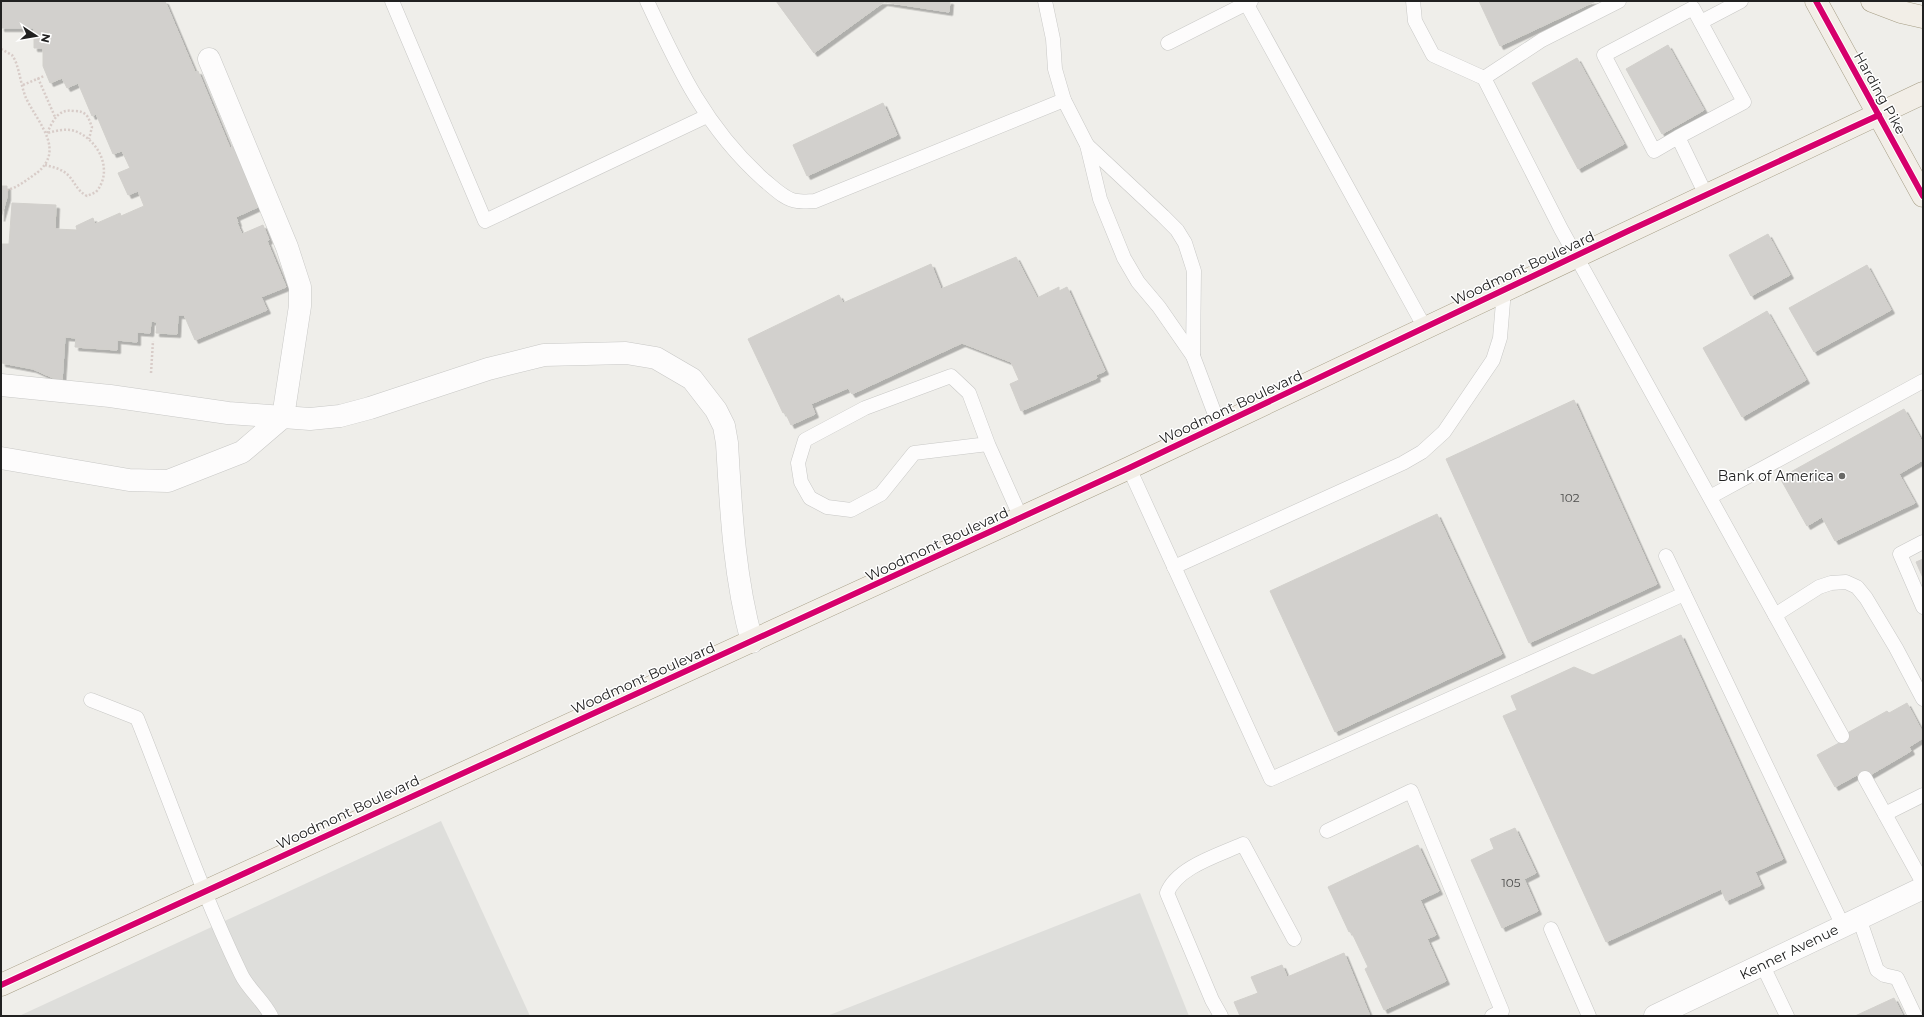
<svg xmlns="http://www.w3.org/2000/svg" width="1924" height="1017" font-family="Montserrat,sans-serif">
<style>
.residential{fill:#dededb}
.building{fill:#d2d0cd;stroke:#d2d0cc;filter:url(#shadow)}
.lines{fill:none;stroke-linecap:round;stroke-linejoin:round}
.lane-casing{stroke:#c8c8c6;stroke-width:15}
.street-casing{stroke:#c8c8c6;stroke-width:23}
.primary-casing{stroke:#a69e86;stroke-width:23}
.path{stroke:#d8ccc8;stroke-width:2.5;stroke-dasharray:2 2;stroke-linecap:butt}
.lane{stroke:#fdfcfc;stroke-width:14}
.street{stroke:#fdfcfc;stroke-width:22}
.primary{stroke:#f2eee7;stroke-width:22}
.cycleway-casing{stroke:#fff;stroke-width:8}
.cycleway{stroke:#d6006c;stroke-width:6}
.poi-dot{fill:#696967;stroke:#fff;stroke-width:1.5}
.labels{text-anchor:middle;stroke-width:3;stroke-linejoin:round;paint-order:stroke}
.number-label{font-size:12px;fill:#4d4d4c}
.street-label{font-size:14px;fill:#212121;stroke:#fff}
.poi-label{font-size:14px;fill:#212121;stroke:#fff;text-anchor:end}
</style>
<defs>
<filter id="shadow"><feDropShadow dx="3.5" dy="3.5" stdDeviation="0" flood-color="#0004"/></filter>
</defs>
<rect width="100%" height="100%" fill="#efeeea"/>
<g class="residential">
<polygon points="441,821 530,1016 19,1016"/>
<polygon points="1140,893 1189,1016 827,1016"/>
</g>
<g class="building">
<polygon points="1,1 165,1 195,72 198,71 230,148 233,146 258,207 236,217 238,223 237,223 242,234 263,225 269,240 267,241 286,287 261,297 267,310 195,340 184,315 178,315 177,334 156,333 157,322 151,321 150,333 137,332 137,342 117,340 117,350 75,347 76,338 65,337 62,382 33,369 2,363 1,244 9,244 12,203 56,205 55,229 77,230 76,226 93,218 95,224 120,213 121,216 144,206 138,191 128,195 118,173 130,168 122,151 113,154 96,114 92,116 78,83 67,88 62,78 50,83 43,66 43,48 34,48 34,28 1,28"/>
<polygon points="776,1 950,1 949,12 884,2 814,53"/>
<polygon points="1479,1 1596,1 1500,46"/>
<polygon points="1668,45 1704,110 1662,134 1626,69"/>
<polygon points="1577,58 1624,144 1578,169 1532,83"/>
<polygon points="883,103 897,135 807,176 793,145"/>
<polygon points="1,186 7,186 7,197 1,218"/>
<polygon points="1768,234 1790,275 1751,296 1729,255"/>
<polygon points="1016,257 1037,298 1059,287 1059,291 1067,287 1105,371 1096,375 1097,378 1021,411 1010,384 1019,380 1011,362 962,343 852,394 848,388 811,404 815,414 791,425 785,412 783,413 748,339 839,295 843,303 931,264 941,289"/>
<polygon points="1867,265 1891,310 1814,352 1789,308"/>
<polygon points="1767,311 1806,380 1742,417 1703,348"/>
<polygon points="1574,400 1657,584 1529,643 1446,459"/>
<polygon points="1904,409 1923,443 1923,460 1899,474 1915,503 1835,541 1822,517 1807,526 1780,478"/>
<polygon points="1437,514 1502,654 1335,732 1270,591"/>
<polygon points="1923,559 1923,578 1916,562"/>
<polygon points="1681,635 1783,859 1755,872 1761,885 1726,901 1721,889 1606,942 1503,716 1517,710 1511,696 1574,667 1593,675"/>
<polygon points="1907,703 1923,733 1923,738 1909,747 1911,751 1865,778 1860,780 1857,775 1835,787 1817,755 1839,743 1837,739 1842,736 1887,711 1889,713"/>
<polygon points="1515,828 1536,873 1524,879 1538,911 1502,928 1471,860 1494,849 1490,839"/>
<polygon points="1418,845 1439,891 1420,900 1436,935 1427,939 1446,981 1384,1010 1365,969 1368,967 1351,931 1349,932 1328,887"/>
<polygon points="1344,953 1370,1016 1240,1016 1234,1002 1258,993 1251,977 1282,965 1287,977"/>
<polygon points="1894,998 1903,1016 1855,1016"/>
</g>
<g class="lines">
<g class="lane-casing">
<g id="lane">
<polyline points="392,1 485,221 707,116"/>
<path d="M647 1C679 70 706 128 764 180 773 187 785 200 797 201 803 202 810 201 815 201L1064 100"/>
<polyline points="1045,1 1053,39 1055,69 1064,100 1087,145 1100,199 1124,258 1138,282 1159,307 1193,356 1219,425"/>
<polyline points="1245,1 1425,328"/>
<polyline points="1413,1 1415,21 1433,55 1484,78 1561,229 1842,736"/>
<polyline points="1701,22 1741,1"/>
<polyline points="1168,43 1251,1"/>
<polyline points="1484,78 1542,40 1619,1"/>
<polyline points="1678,137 1654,151 1604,55 1693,8 1744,102 1678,137 1706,195"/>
<polyline points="1087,145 1163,216 1177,230 1185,243 1194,271 1193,356"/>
<polyline points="988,444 914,453 881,494 851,510 827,507 810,498 801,482 798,463 805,440 865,408 951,376 969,393 988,444 1021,518"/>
<polyline points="1129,468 1271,779 1684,594"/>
<polyline points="1710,497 1923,381"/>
<polyline points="1923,542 1900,554 1923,607"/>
<polyline points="1666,556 1843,926"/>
<polyline points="1174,567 1403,463 1422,452 1444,432 1493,360 1500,338 1504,290"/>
<polyline points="1775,615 1819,587 1831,583 1846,582 1857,587 1866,598 1896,648 1923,699"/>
<path d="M91 700 137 718C171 803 201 891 241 974 248 989 263 1000 271 1016"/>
<polyline points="1865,778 1923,883"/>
<polyline points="1885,814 1923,795"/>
<polyline points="1327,831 1411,791 1502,1011 1492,1016"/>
<polyline points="1859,918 1877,970 1884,975 1897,978 1915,1016"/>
<polyline points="1551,929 1589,1016"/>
<polyline points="1762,964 1787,1016"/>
<path d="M1221 1016 1212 1000 1167 893C1177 867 1219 855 1243 844L1294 939"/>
</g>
</g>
<g class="street-casing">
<g id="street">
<path d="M209 59 287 247 300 287V306L283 417 310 419 340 416 370 408 488 369 544 355 626 353 656 358 692 379 716 410 724 426 727 443C731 511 734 576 752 642"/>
<polyline points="1,385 110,396 228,413 283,417"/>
<polyline points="1,458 129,480 168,481 242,452 283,417"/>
<polyline points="1655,1016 1923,888"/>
</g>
</g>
<g class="primary-casing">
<g id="primary">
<polyline points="1816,1 1923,196"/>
<polyline points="1872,1 1901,12 1923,17"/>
<polyline points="1,985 1129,468 1923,93"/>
</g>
</g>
<g class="path">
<path d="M1 49 12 55 15 60C20 72 21 86 26 98 39 125 69 153 31 177 24 182 16 188 7 190"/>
<polyline points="38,78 55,117"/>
<polyline points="23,85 44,76"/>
<path d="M47 133C53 121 58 108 74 111 80 111 84 112 88 117L92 127 89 139"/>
<path d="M45 165C53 167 62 169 68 175 75 182 77 191 87 196L96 192C114 171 99 140 75 131 66 128 56 131 47 133"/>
<polyline points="151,373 153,341"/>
</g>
<use href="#lane" class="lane"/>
<use href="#street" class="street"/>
<use href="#primary" class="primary"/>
<g class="cycleway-casing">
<g id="cycleway">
<polyline points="1816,1 1923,196"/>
<polyline points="1,985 1129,468 1628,231 1879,115"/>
</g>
</g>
<use href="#cycleway" class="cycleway"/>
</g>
<circle class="poi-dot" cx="1842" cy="476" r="4"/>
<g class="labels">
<g class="number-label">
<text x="1570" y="502">102</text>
<text x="1511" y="887">105</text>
</g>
<g class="street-label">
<text transform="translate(1880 93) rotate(61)" y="5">Harding Pike</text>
<text transform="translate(1523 268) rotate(-25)" y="5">Woodmont Boulevard</text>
<text transform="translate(1231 407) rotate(-25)" y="5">Woodmont Boulevard</text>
<text transform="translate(937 544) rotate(-25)" y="5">Woodmont Boulevard</text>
<text transform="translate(643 678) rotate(-24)" y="5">Woodmont Boulevard</text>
<text transform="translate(348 812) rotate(-25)" y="5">Woodmont Boulevard</text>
<text transform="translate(1789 952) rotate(-26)" y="5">Kenner Avenue</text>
</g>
<g class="poi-label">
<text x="1834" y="481">Bank of America</text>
</g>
</g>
<rect width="1924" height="1017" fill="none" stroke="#212121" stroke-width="4"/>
<g transform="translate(36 36) rotate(102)" stroke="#ffffff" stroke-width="3" paint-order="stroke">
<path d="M0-3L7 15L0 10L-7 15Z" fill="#212121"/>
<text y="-6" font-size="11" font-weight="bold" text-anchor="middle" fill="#212121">N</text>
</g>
</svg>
